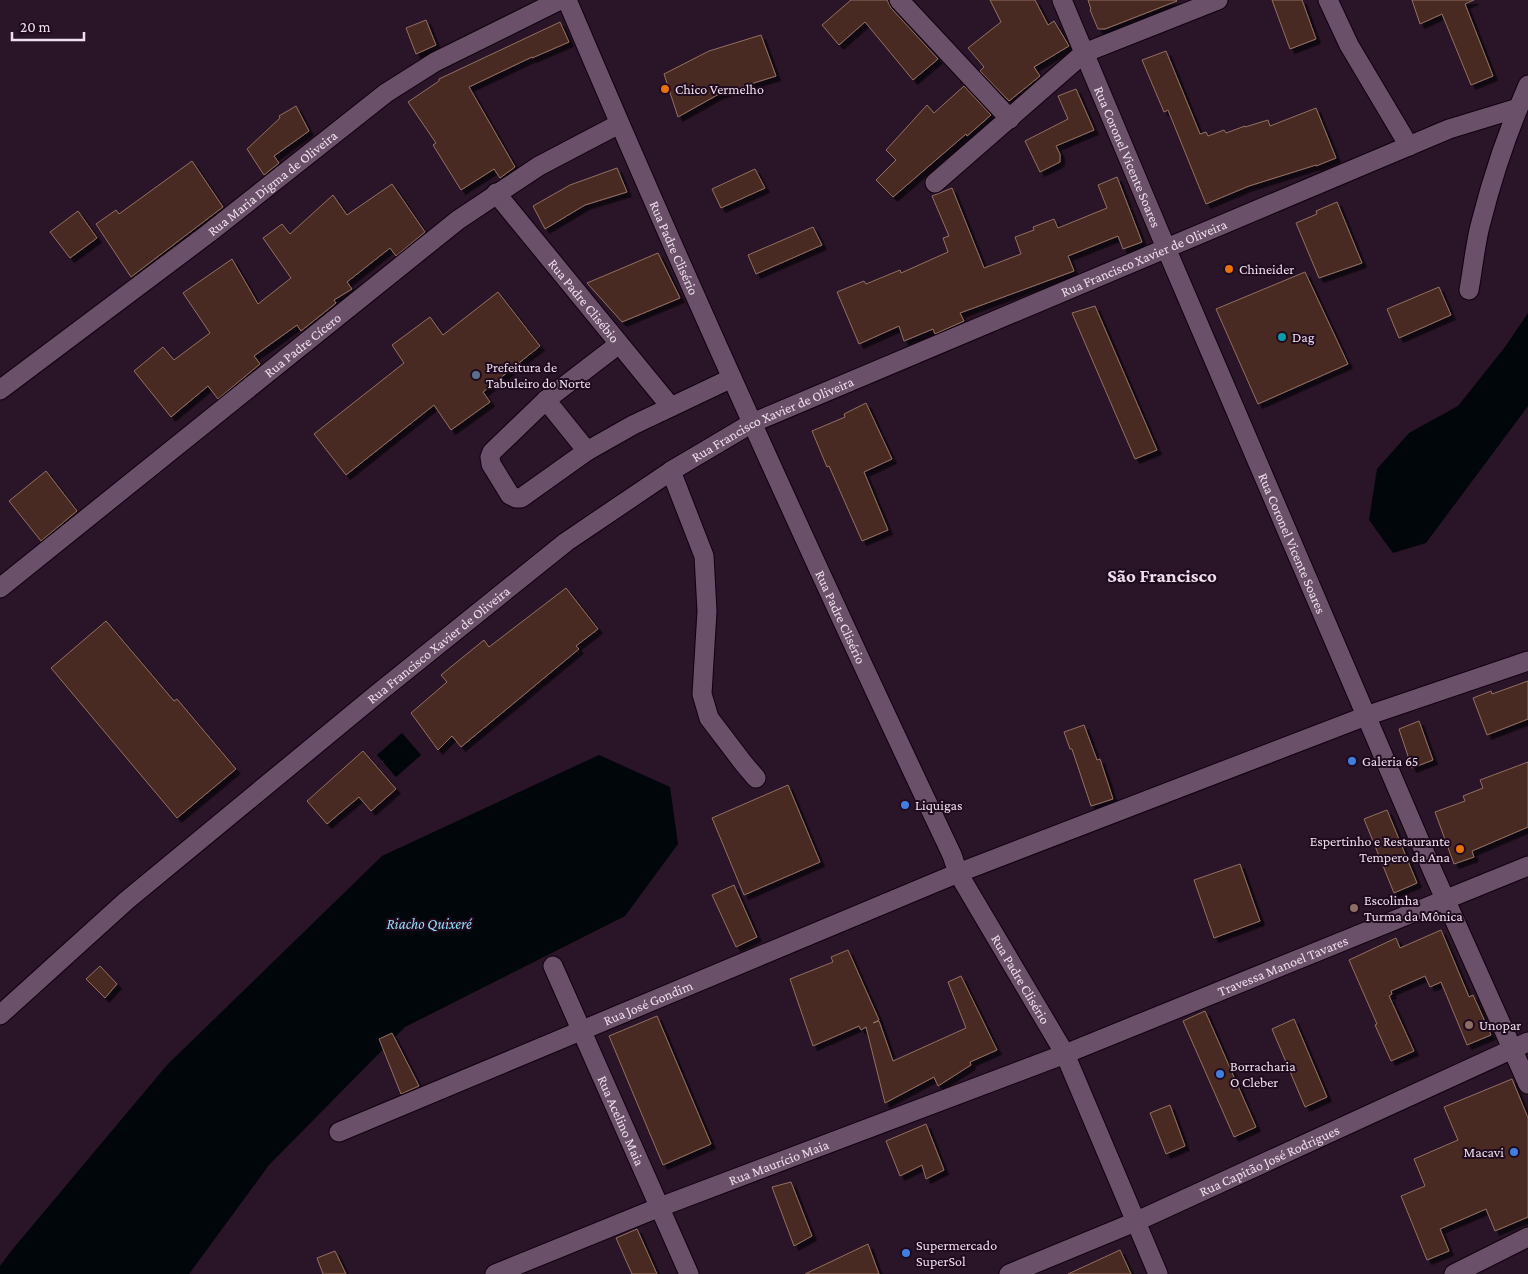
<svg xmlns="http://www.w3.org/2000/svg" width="1528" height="1274" font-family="'Crimson Pro',serif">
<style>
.water{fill:#00060a}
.building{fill:#492b21;stroke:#926f63;filter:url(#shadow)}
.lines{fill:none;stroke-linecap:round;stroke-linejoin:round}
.minor-casing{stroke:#110110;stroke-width:21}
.minor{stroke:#6a5068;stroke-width:19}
.food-dot{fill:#e8710a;stroke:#1f0a1e;stroke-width:2}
.culture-dot{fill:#0f9aa8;stroke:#1f0a1e;stroke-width:2}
.service-dot{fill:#5c6f8a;stroke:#1f0a1e;stroke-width:2}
.shop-dot{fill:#3f7fe0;stroke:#1f0a1e;stroke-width:2}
.education-dot{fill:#8d6e63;stroke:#1f0a1e;stroke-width:2}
.labels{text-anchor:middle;stroke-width:4;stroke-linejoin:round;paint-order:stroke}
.poi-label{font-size:14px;fill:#eedfec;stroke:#1f0a1e;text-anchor:start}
.street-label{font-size:14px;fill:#eedfec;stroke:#1f0a1e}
.water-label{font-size:15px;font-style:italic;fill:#92def8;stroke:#1f0a1e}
.district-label{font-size:19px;font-weight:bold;fill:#eedfec;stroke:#1f0a1e}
</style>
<defs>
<filter id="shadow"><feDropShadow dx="4.5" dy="4.5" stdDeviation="0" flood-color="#0009"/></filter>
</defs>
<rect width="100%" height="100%" fill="#291428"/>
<g class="water">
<polygon points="1528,313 1528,406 1426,543 1393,553 1369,520 1377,469 1409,433 1458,406 1505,347"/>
<polygon points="402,733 421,755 396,777 377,755"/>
<polygon points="599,755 670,787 678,844 625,916 405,1027 269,1165 189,1274 0,1274 0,1266 12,1250 167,1065 382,856"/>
</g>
<g class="building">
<polygon points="851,0 887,0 891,8 938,59 913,80 865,22 839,45 822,25"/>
<polygon points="990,0 1035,0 1048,25 1054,21 1069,46 1034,67 1040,76 1009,101 980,71 984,67 968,48 1001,22"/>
<polygon points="1088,0 1176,0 1177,1 1105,29 1098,29 1090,10 1091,9"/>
<polygon points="1272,0 1302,0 1316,39 1290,49"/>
<polygon points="1412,0 1474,0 1465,4 1493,76 1471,85 1442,14 1420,24"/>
<polygon points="426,20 436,45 416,54 406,28"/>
<polygon points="560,22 569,42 532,58 532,57 469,87 515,167 500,178 494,169 461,190 433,145 436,143 408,102 439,81 439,79"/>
<polygon points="761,35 776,76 719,94 678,117 664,74 709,51"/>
<polygon points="1166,51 1200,134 1206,132 1208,136 1224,130 1226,133 1245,126 1245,127 1268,120 1270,126 1316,108 1336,158 1316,166 1316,165 1249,186 1206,204 1168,110 1164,112 1142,60"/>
<polygon points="964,86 991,115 967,136 966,134 893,197 876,180 896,160 886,150 927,105 934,113"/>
<polygon points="1076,89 1094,130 1056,146 1060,154 1060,162 1040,172 1025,141 1068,119 1058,96"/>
<polygon points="296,106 309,131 274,156 279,163 264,175 247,149 280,118 279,116"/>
<polygon points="192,161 223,207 131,277 96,224 116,210 119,214"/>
<polygon points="617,168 627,192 585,205 545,229 533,206 570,185"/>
<polygon points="755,169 765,188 721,208 712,189"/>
<polygon points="1117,177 1142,242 1123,249 1118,236 1068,256 1074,271 960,313 964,321 935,334 933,329 904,341 899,326 859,344 837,292 864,281 866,284 900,270 901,273 948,252 943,238 949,236 932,196 952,188 984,268 1021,254 1015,237 1034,230 1033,227 1054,219 1058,228 1107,208 1098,185"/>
<polygon points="392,184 425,232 396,256 390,248 347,282 352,289 334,300 336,303 301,331 297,325 254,356 260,364 218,399 208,386 171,417 134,371 163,347 174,360 210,333 183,293 232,259 258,304 291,278 263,238 282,224 290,234 333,195 347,215"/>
<polygon points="1337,202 1362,263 1319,278 1296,223 1317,214 1316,211"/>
<polygon points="78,211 97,238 70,258 50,232"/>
<polygon points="813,227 822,245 756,274 748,255"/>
<polygon points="658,253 680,298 622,322 587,283"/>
<polygon points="1305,272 1348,364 1258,404 1216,309"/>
<polygon points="1439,287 1451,315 1399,338 1387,309"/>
<polygon points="498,292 540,346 483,392 490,402 451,430 434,405 346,475 314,434 404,363 392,345 430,317 443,335"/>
<polygon points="1095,306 1157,450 1135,459 1072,313"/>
<polygon points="866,403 892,459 864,472 888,530 862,541 829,466 827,467 812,431 845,417 844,414"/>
<polygon points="46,471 77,511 41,541 9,501"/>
<polygon points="566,588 598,629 576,646 579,649 461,747 452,736 438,750 411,713 447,682 441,675 484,640 489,647"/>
<polygon points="106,621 174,701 177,699 236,769 177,818 51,668"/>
<polygon points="1528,681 1528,719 1487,735 1473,698 1491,691 1492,694"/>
<polygon points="1419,721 1433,760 1412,768 1399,729"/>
<polygon points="1084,725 1097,760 1100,759 1113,799 1091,806 1072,749 1070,749 1064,732"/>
<polygon points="363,751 396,789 371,811 359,797 327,824 307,801"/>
<polygon points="1528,762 1528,827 1472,851 1474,857 1454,864 1435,812 1465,801 1463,796 1483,788 1480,780"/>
<polygon points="788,785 820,862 744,895 712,818"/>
<polygon points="1387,810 1417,883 1394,893 1364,819"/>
<polygon points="1240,864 1260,921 1214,938 1194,880"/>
<polygon points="734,885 757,937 736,947 712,895"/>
<polygon points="1441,930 1469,997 1473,995 1491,1035 1467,1045 1441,982 1430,987 1425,976 1391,991 1392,994 1389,996 1414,1051 1391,1061 1375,1025 1377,1024 1349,960 1396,938 1400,948"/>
<polygon points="848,950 879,1020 873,1023 879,1021 893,1061 966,1028 948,982 961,976 997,1050 970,1062 971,1065 938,1086 934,1077 885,1103 866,1027 861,1030 859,1026 813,1046 790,979 833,962 831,957"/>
<polygon points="100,966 117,984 105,998 86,979"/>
<polygon points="1205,1011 1256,1127 1234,1137 1183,1021"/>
<polygon points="657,1016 711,1144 663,1165 609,1036"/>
<polygon points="1294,1019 1327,1097 1305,1107 1272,1029"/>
<polygon points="392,1033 419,1086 401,1094 379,1039"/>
<polygon points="1512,1079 1528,1118 1528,1217 1495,1231 1486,1209 1440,1229 1449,1251 1427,1260 1401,1196 1425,1186 1414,1159 1458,1140 1444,1107"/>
<polygon points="1170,1105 1185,1146 1166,1154 1150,1113"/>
<polygon points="926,1124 944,1170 926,1179 922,1165 900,1176 886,1141"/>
<polygon points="791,1182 812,1236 794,1246 772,1187"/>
<polygon points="637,1229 657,1274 632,1274 616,1238"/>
<polygon points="868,1244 879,1274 805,1274"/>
<polygon points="1120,1250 1131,1274 1068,1274"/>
<polygon points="335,1251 346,1274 323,1274 317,1258"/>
</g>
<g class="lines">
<g class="minor-casing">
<g id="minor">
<path id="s1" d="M567 0C689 288 818 572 952 855L958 873 1065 1054 1158 1274"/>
<polyline points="899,0 1010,119"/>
<path id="s2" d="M1062 0 1166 248 1433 872 1528 1084"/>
<polyline points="1328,0 1349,45 1409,146"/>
<polyline points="935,183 1084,53 1218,0"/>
<path id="s3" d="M496 193 671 407"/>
<path d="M1469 290C1473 268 1475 246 1480 226 1492 178 1508 130 1528 85"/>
<polyline points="619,344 546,400 492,452 490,457 491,464 510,495 516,498 521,498 587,451 633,425 732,378"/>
<path id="s4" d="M0 390 209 233 386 93 435 62 560 0"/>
<polyline points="546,400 587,451"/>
<polyline points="671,471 704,556 707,611 702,694 709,718 744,764 756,778"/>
<path id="s5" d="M0 588 458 220 539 166 619 124"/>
<path id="s6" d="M553 966 689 1274"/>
<path id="s7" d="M0 1015 126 901 377 694 566 542 671 471 752 423 1449 129 1518 108"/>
<path id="s8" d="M339 1132 958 873 1366 716 1528 661"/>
<path id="s9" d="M495 1274 660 1207 1065 1054 1528 866"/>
<path id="s10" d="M1009 1274 1135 1222 1528 1042"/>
<polyline points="1454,1274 1528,1237"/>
</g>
</g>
<use href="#minor" class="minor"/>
</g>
<g class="food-dot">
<circle cx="665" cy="89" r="5"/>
<circle cx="1229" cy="269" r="5"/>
<circle cx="1460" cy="849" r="5"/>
</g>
<circle class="culture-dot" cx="1282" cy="337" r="5"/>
<circle class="service-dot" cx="476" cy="375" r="5"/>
<g class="shop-dot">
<circle cx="1352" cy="761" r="5"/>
<circle cx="905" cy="805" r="5"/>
<circle cx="1220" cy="1074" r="5"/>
<circle cx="1514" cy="1152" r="5"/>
<circle cx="906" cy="1253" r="5"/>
</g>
<g class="education-dot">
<circle cx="1354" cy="908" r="5"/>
<circle cx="1469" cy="1025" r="5"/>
</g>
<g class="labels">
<g class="poi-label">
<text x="675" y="94">Chico Vermelho</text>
<text x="1239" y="274">Chineider</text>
<text x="1292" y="342">Dag</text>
<text x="486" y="372">Prefeitura de<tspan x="486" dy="16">Tabuleiro do Norte</tspan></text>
<text x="1362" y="766">Galeria 65</text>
<text x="915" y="810">Liquigas</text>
<text x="1450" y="846" text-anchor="end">Espertinho e Restaurante<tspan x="1450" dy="16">Tempero da Ana</tspan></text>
<text x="1364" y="905">Escolinha<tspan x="1364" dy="16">Turma da Mônica</tspan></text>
<text x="1479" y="1030">Unopar</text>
<text x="1230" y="1071">Borracharia<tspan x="1230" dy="16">O Cleber</tspan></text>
<text x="1504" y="1157" text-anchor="end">Macavi</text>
<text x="916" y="1250">Supermercado<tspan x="916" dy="16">SuperSol</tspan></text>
</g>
<g class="street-label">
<text dy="5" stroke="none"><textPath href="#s2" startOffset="170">Rua Coronel Vicente Soares</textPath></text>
<text dy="5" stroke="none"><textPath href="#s4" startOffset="342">Rua Maria Digma de Oliveira</textPath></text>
<text dy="5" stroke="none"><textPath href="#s1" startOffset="270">Rua Padre Clisério</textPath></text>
<text dy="5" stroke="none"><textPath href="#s7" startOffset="1384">Rua Francisco Xavier de Oliveira</textPath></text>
<text dy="5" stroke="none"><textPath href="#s3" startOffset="139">Rua Padre Clisébio</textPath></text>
<text dy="5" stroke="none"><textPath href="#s5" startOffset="388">Rua Padre Cícero</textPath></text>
<text dy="5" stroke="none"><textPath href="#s7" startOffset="979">Rua Francisco Xavier de Oliveira</textPath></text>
<text dy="5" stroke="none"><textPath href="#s2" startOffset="590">Rua Coronel Vicente Soares</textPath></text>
<text dy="5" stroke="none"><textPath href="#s1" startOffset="675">Rua Padre Clisério</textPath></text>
<text dy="5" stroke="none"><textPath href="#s7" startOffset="574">Rua Francisco Xavier de Oliveira</textPath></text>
<text dy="5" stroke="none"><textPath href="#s9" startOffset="846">Travessa Manoel Tavares</textPath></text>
<text dy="5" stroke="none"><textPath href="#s1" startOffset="1080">Rua Padre Clisério</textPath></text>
<text dy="5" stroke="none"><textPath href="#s8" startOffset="335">Rua José Gondim</textPath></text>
<text dy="5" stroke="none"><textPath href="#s6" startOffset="169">Rua Acelino Maia</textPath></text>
<text dy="5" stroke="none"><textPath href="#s10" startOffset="284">Rua Capitão José Rodrigues</textPath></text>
<text dy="5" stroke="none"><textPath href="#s9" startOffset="305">Rua Maurício Maia</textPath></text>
</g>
<g class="water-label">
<text x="429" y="929">Riacho Quixeré</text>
</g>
<g class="district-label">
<text x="1162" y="582">São Francisco</text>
</g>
</g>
<path d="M12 32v8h72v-8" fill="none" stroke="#eedfec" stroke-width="2.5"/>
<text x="20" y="32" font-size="15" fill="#eedfec" stroke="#1f0a1e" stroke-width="4" paint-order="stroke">20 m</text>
</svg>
